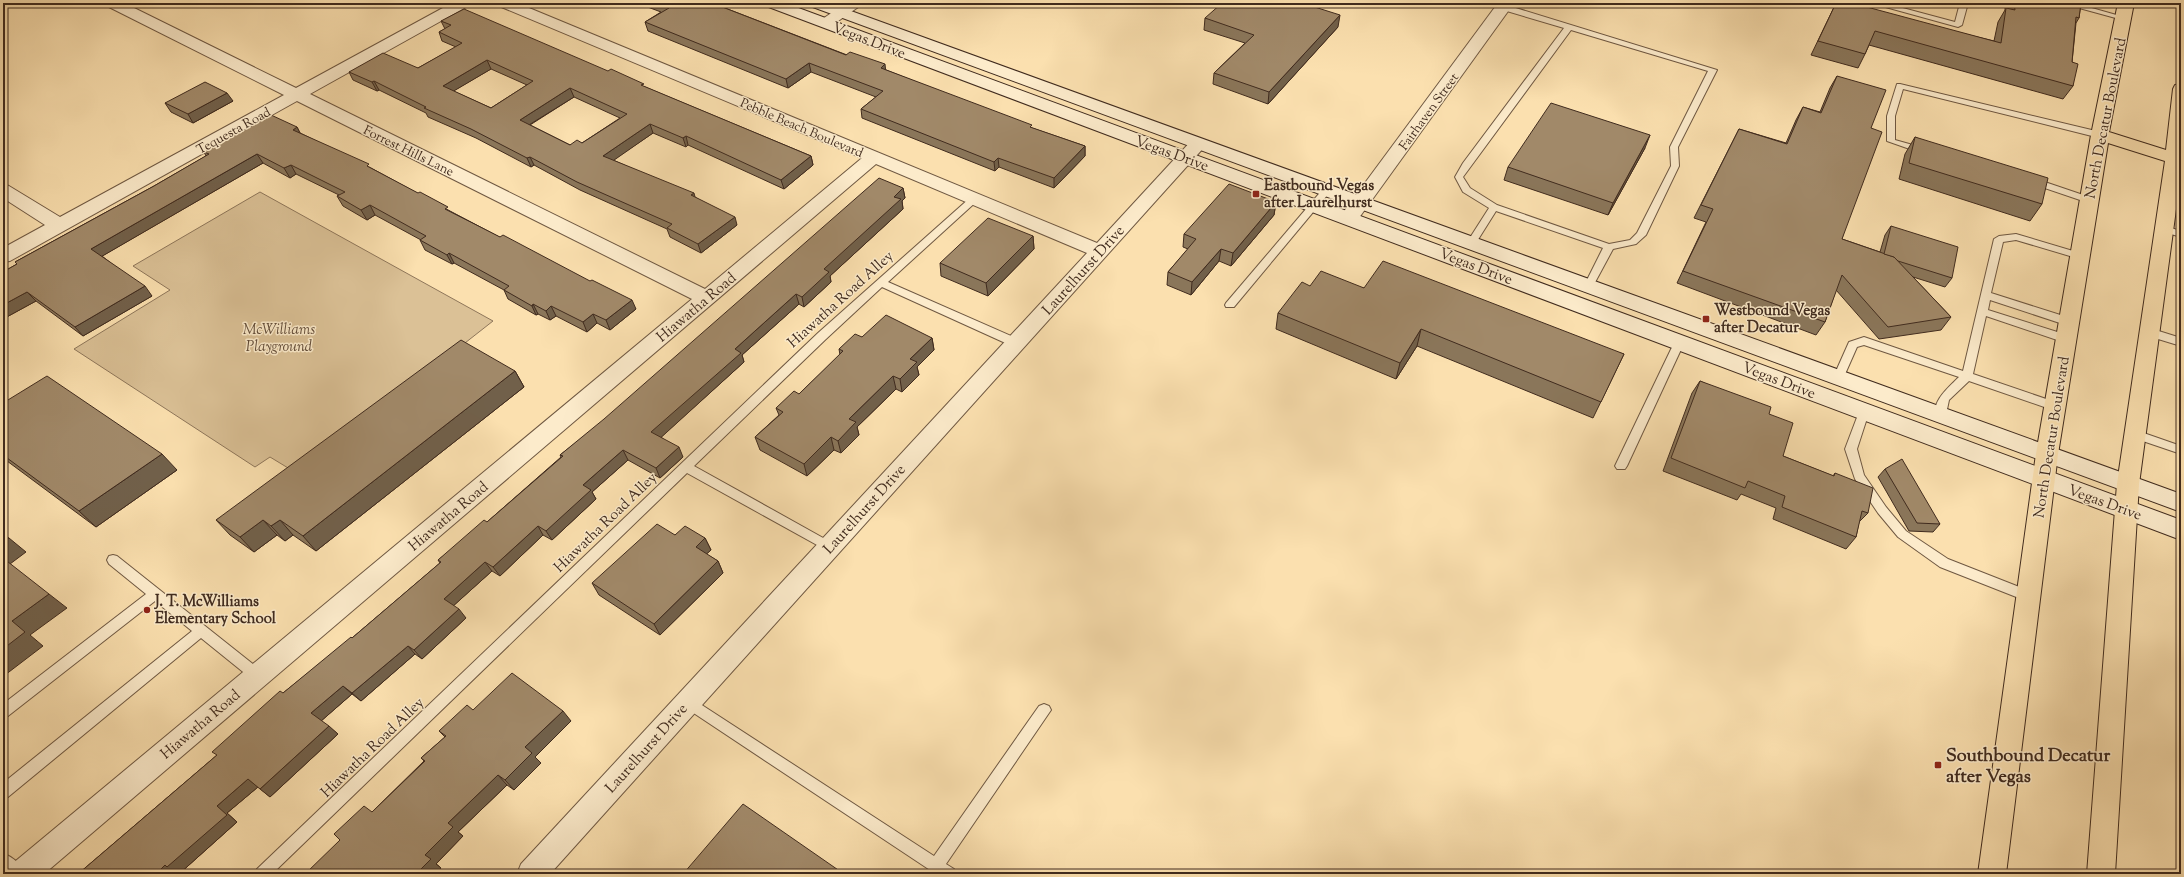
<svg xmlns="http://www.w3.org/2000/svg" width="2184" height="877" font-family="'Sorts Mill Goudy',serif">
<style>
.green{fill:#dbc196;stroke:#8e765a}
.lines{fill:none;stroke-linecap:round;stroke-linejoin:round}
.service-casing{stroke:#6f5842;stroke-width:2}
.minor-casing{stroke:#6f5842;stroke-width:2}
.secondary-casing{stroke:#402b1e;stroke-width:2}
.primary-casing{stroke:#402b1e;stroke-width:2}
.service{fill:#fcebcb;fill-rule:evenodd}
.minor{fill:#fcebcb;fill-rule:evenodd}
.secondary{fill:#fcebcb;fill-rule:evenodd}
.primary{fill:#fbe0af;fill-rule:evenodd}
.wall{fill:#8a765a;stroke:#402b1e;fill-rule:evenodd}
.shaded-wall{fill:#71604a;stroke:#402b1e}
.building{fill:#a18969;stroke:#402b1e;fill-rule:evenodd}
.poi-dot{fill:#8f2418;stroke:#fcebcb;stroke-width:1.5}
.labels{text-anchor:middle;stroke-width:3;stroke-linejoin:round;paint-order:stroke}
.far-street-label{font-size:13px;fill:#402b1e;stroke:#fcebcb}
.street-label{font-size:15px;fill:#402b1e;stroke:#fcebcb}
.poi-label{font-size:15px;font-weight:bold;fill:#402b1e;stroke:#fcebcb;text-anchor:start}
.park-label{font-size:15px;font-style:italic;fill:#5f4936;stroke:#fcebcb}
.near-poi-label{font-size:18px;font-weight:bold;fill:#402b1e;stroke:#fcebcb;text-anchor:start}
</style>
<rect width="100%" height="100%" fill="#fbe0af"/>
<filter id="stains"><feTurbulence type="fractalNoise" baseFrequency=".005" numOctaves="4"/><feColorMatrix values="0 0 0 0 .2 0 0 0 0 .09 0 0 0 0 .02 0 0 0 .5 -.17"/></filter>
<radialGradient id="worn" r=".72"><stop offset=".6" stop-color="#630" stop-opacity="0"/><stop offset="1" stop-color="#630" stop-opacity=".3"/></radialGradient>
<polygon class="green" points="260,192 493,321 298,474 270,457 255,467 74,349 170,290 133,266"/>
<g class="lines">
<g class="service-casing">
<g id="service">
<polygon points="1871,3 1884,3 1955,22 1960,3 1968,3 1962,25 1958,27"/>
<polygon points="2061,3 2074,3 2127,18 2123,20"/>
<path d="M1500 5H1506L1717 70 1678 147 1679 166 1646 235 1636 244 1613 249 1592 288 1589 289 1584 286 1603 248 1496 211 1474 246H1468L1466 244 1489 208 1463 192 1455 177 1463 163 1564 28 1500 9ZM1571 30 1708 71 1670 147 1671 166 1637 233 1630 240 1609 244 1497 205 1470 188 1463 177Z"/>
<polygon points="1897,84 1900,84 2100,132 2104,135 2100,138 1903,89 1895,116 1895,140 1927,149 1927,153 1924,154 1887,141 1887,116"/>
<polygon points="2033,178 2092,198 2094,200 2092,202 2086,202 2030,183 2030,179"/>
<polygon points="1326,188 1329,189 1329,193 1234,307 1226,307 1225,305 1226,303 1323,189"/>
<polygon points="974,196 977,197 977,201 888,282 1020,340 1021,343 1020,346 1012,346 882,287 826,339 694,466 834,544 836,547 834,550 830,552 826,550 687,473 272,874 255,874 257,869 818,333 971,197"/>
<polygon points="2164,226 2181,231 2181,237 2161,231 2161,227"/>
<path d="M2016 234 2083 254 2085 256 2080 259 2016 240 2003 242 1991 293 2073 319 2074 322 2069 326 1990 300 1988 310 2070 336 2071 339 2066 343 1986 316 1973 374 2058 403 2059 406 2058 409H2050L1969 381 1949 400 1945 419H1937C1929 403 1949 387 1959 377L1864 345 1857 347 1842 381H1834L1833 378 1849 342 1864 337 1963 371 1994 239 1999 236Z"/>
<polygon points="2149,328 2181,338 2181,346 2145,335 2144,332 2145,329"/>
<polygon points="1679,339 1684,343 1627,466 1625,469 1617,469 1615,466 1674,343"/>
<polygon points="1864,408 1869,412 1857,449 1864,475 1886,507 1906,531 1948,559 2032,592 2034,596 2032,600 2028,601 2024,600 1940,567 1898,537 1878,513 1855,479 1845,449 1859,412"/>
<polygon points="2135,430 2181,446 2181,454 2131,437 2130,434 2131,431"/>
<polygon points="113,555 117,556 263,672 264,676 263,680 258,682 253,680 201,638 8,797 3,799 3,783 192,631 155,601 8,716 3,718 3,704 146,594 109,564 107,560 109,556"/>
<polygon points="688,696 934,856 1039,706 1044,704 1049,706 1051,710 946,864 954,869 956,874 936,874 683,706 681,702 683,698"/>
<path d="M3 853C12 857 23 865 26 874H8L3 869Z"/>
</g>
</g>
<g class="minor-casing">
<g id="minor">
<polygon points="104,3 124,3 296,88 452,3 471,3 468,6 310,94 705,289 862,158 499,6 496,3 517,3 1097,243 1192,140 1198,139 1204,140 1207,144 550,874 517,874 521,864 1087,253 876,164 44,874 8,874 12,864 692,299 297,101 10,261 3,262 3,248 45,225 3,198 3,184 9,186 60,217 284,95 107,6"/>
<polygon points="846,3 864,3 831,26 821,26 818,23 821,20"/>
<polygon points="1498,3 1514,3 1356,222 1349,224 1342,222 1340,218 1342,214"/>
</g>
</g>
<g class="secondary-casing">
<g id="secondary">
<polygon points="763,3 785,3 2181,520 2181,540 766,6"/>
<polygon points="807,3 829,3 2181,494 2181,512 810,6"/>
</g>
</g>
<g class="primary-casing">
<polygon id="primary" points="2118,3 2134,3 2109,132 2166,150 2173,89 2175,85 2181,84 2181,172 2139,484 2115,874 2087,874 2117,484 2165,161 2108,143 2058,454 2006,874 1978,874 2036,454 2091,135"/>
</g>
<use href="#service" class="service"/>
<use href="#minor" class="minor"/>
<use href="#secondary" class="secondary"/>
<use href="#primary" class="primary"/>
</g>
<g class="wall">
<polygon points="578,3 590,3 585,6"/>
<polygon points="637,3 712,3 886,70 1032,128 1085,146 1085,156 1054,188 999,167 995,171 862,118 861,109 876,97 811,72 788,88 648,31 645,22 661,12"/>
<polygon points="1836,3 1994,41 1998,22 2005,10 2005,3 2081,3 2079,18 2076,23 2072,62 2073,86 2063,99 1869,45 1865,54 1858,68 1811,55"/>
<polygon points="1205,18 1338,27 1268,104 1213,84 1214,73 1245,43 1204,30"/>
<path d="M441 21 645 87 811 156 813 165 784 189 688 145 686 147 653 133 613 160 695 197 737 225 701 253 670 237 667 229 580 190 534 165 531 167 476 138 428 117 426 113 379 90 377 91 353 80 349 72 418 68 456 47 442 41 439 32 445 29ZM491 69 527 85 491 108 453 91ZM574 97 620 118 582 143 570 145 530 125Z"/>
<polygon points="1837,76 1871,128 1842,239 1880,252 1885,235 1891,226 1952,278 1945,287 1913,277 1951,317 1941,330 1879,339 1836,290 1825,322 1816,335 1677,283 1706,222 1694,218 1739,129 1786,143 1796,120 1803,107 1820,112 1830,88"/>
<polygon points="233,101 193,123 171,112 165,103"/>
<polygon points="297,127 300,133 371,168 450,211 636,309 610,330 597,323 587,332 556,316 550,320 538,314 536,315 508,299 504,290 454,263 452,264 425,250 420,240 421,240 375,215 367,220 343,206 337,196 339,195 296,174 290,178 263,163 102,256 152,296 83,336 36,301 3,319 3,272 17,264 15,262 154,186 206,156 204,152"/>
<polygon points="1915,137 2042,204 2030,221 1899,179 1905,154"/>
<polygon points="1645,148 1608,215 1504,180 1508,167"/>
<polygon points="903,188 905,198 902,201 903,209 830,276 831,282 804,307 799,304 742,355 744,362 661,437 683,457 660,478 628,460 592,492 596,499 552,540 543,535 500,576 492,571 453,606 466,618 422,659 415,654 361,701 352,694 321,721 338,734 270,797 258,787 227,813 237,822 179,874 176,873 175,874 78,874 217,755 283,693 352,638 440,563 438,560 487,522 561,457 560,455"/>
<polygon points="1276,202 1274,215 1231,266 1219,261 1191,295 1167,285 1168,272 1188,249 1183,247 1184,234"/>
<polygon points="1033,236 1034,249 988,296 941,276 940,263"/>
<polygon points="1310,286 1364,288 1624,354 1593,418 1417,346 1396,379 1276,329 1278,313"/>
<polygon points="862,337 932,338 934,350 917,367 919,375 902,392 896,389 857,427 859,435 841,453 834,450 807,476 760,450 755,437 779,415 776,408 799,394 840,355 839,349"/>
<polygon points="515,371 524,387 316,551 293,535 285,541 277,535 254,552 230,535 216,520"/>
<polygon points="1700,381 1769,414 1783,456 1833,476 1835,473 1868,513 1859,522 1856,537 1846,549 1773,519 1776,508 1741,494 1737,500 1663,471 1692,393"/>
<polygon points="3,403 177,470 96,527 3,458"/>
<polygon points="1885,469 1940,524 1933,532 1909,531 1878,477"/>
<polygon points="675,535 705,538 711,550 706,554 718,561 723,573 660,635 599,595 592,583"/>
<polygon points="473,710 571,721 535,757 541,763 514,790 507,785 458,832 463,836 436,864 441,868 372,812 424,761 421,758 445,737 439,731"/>
</g>
<g class="shaded-wall">
<polygon points="584,3 590,3 585,6"/>
<polygon points="1340,15 1338,27 1268,104 1269,92"/>
<polygon points="487,60 491,69 447,95 443,86"/>
<polygon points="809,63 811,72 788,88 786,79"/>
<polygon points="885,64 886,74 881,68"/>
<polygon points="374,81 379,90 377,91 372,82"/>
<polygon points="570,88 574,97 524,128 520,120"/>
<polygon points="227,93 233,101 193,123 188,114"/>
<polygon points="650,124 653,133 607,165 603,156"/>
<polygon points="297,127 302,137 293,130"/>
<polygon points="1650,135 1645,148 1608,215 1613,203"/>
<polygon points="686,136 688,145 686,147 683,138"/>
<polygon points="1085,146 1085,156 1054,188 1054,178"/>
<polygon points="257,154 263,163 99,258 91,249"/>
<polygon points="811,156 813,165 784,189 781,180"/>
<polygon points="530,157 534,165 531,167 527,158"/>
<polygon points="998,158 999,167 995,171 994,162"/>
<polygon points="291,165 296,174 290,178 284,168"/>
<polygon points="903,188 905,198 902,201 903,209 830,276 831,282 804,307 802,297 824,269 894,197"/>
<polygon points="694,193 696,201 691,195"/>
<polygon points="1276,202 1274,215 1231,266 1233,253"/>
<polygon points="370,205 375,215 367,220 361,210"/>
<polygon points="735,217 737,225 701,253 698,244"/>
<polygon points="1033,236 1034,249 988,296 986,283"/>
<polygon points="1221,249 1219,261 1191,295 1192,282"/>
<polygon points="449,253 454,263 452,264 447,255"/>
<polygon points="145,286 152,296 83,336 75,327"/>
<polygon points="27,292 36,301 3,319 3,305"/>
<polygon points="796,294 799,304 742,355 744,362 656,442 651,432 735,349"/>
<polygon points="632,300 636,309 610,330 606,320"/>
<polygon points="533,304 538,314 536,315 532,306"/>
<polygon points="551,306 556,316 550,320 546,311"/>
<polygon points="593,314 597,323 587,332 583,322"/>
<polygon points="1421,329 1417,346 1396,379 1400,363"/>
<polygon points="932,338 934,350 917,367 919,375 902,392 900,379 910,359"/>
<polygon points="515,371 524,387 316,551 303,536"/>
<polygon points="893,376 896,389 857,427 859,435 841,453 838,441 849,419"/>
<polygon points="831,437 834,450 807,476 804,464"/>
<polygon points="679,447 683,457 660,478 656,468"/>
<polygon points="623,450 628,460 592,492 596,499 552,540 546,531 583,485"/>
<polygon points="162,454 177,470 96,527 79,511"/>
<polygon points="263,520 277,535 254,552 240,537"/>
<polygon points="280,520 293,535 285,541 271,526"/>
<polygon points="538,526 543,535 500,576 493,567"/>
<polygon points="9,538 26,552 10,564 3,558 3,542"/>
<polygon points="705,538 711,550 701,559 696,547"/>
<polygon points="718,561 723,573 660,635 654,624"/>
<polygon points="485,562 492,571 451,608 444,599"/>
<polygon points="49,594 67,608 30,635 43,646 5,675 3,673 3,649 12,621"/>
<polygon points="459,609 466,618 422,659 414,650"/>
<polygon points="408,646 415,654 361,701 352,693"/>
<polygon points="343,686 352,694 320,722 311,713"/>
<polygon points="563,711 571,721 535,757 541,763 514,790 505,780 525,747"/>
<polygon points="329,726 338,734 270,797 260,789"/>
<polygon points="498,775 507,785 458,832 463,836 436,864 441,868 436,874 416,874 425,855 448,823"/>
<polygon points="248,779 258,787 227,813 237,822 179,874 176,873 175,874 156,874 217,806"/>
</g>
<g class="building">
<polygon points="657,3 712,3 846,55 850,52 885,64 881,68 1032,125 1030,127 1085,146 1054,178 998,158 994,162 861,109 883,91 809,63 786,79 645,22 669,8"/>
<polygon points="1222,3 1302,3 1340,15 1269,92 1214,73 1254,35 1205,18"/>
<polygon points="1836,3 1852,3 2001,43 2006,8 2015,10 2014,3 2081,3 2079,18 2076,17 2072,62 2078,64 2073,86 1875,31 1865,54 1818,41"/>
<path d="M464 9 608 71 611 69 644 84 641 85 811 156 781 180 686 136 683 138 650 124 603 156 694 193 691 195 735 217 698 244 667 228 672 224 577 182 530 157 527 158 471 129 424 108 426 107 374 81 372 82 349 72 383 53 418 68 462 43 439 32 451 25 441 21ZM487 60 533 81 491 108 443 86ZM570 88 627 114 582 143 577 140 570 145 520 120Z"/>
<polygon points="1837,76 1886,90 1871,128 1882,132 1842,239 1894,257 1951,317 1888,327 1842,275 1825,322 1683,271 1713,209 1701,205 1739,129 1787,144 1803,107 1821,113"/>
<polygon points="205,82 227,93 188,114 165,103"/>
<polygon points="1551,103 1650,135 1613,203 1508,167"/>
<polygon points="271,115 297,127 293,130 369,164 367,166 418,193 420,192 448,207 445,209 500,237 503,235 590,281 592,280 632,300 606,320 593,314 583,322 551,306 546,311 533,304 532,306 504,290 509,286 449,253 447,255 420,240 426,236 370,205 361,210 337,196 345,192 291,165 284,168 257,154 91,249 145,286 75,327 27,292 3,305 3,272 17,264 15,262 154,186 209,154 204,152"/>
<polygon points="1915,137 2048,178 2042,204 1909,163"/>
<polygon points="879,178 903,188 894,197 901,199 824,269 829,272 802,297 796,294 735,349 741,353 651,432 679,447 656,468 623,450 583,485 591,490 546,531 538,526 493,567 485,562 444,599 459,609 414,650 408,646 352,693 343,686 311,713 329,726 260,789 248,779 217,806 227,815 167,867 165,865 156,874 78,874 217,755 212,752 280,691 283,693 351,637 352,638 441,562 438,560 484,520 487,522 563,456 560,455 604,419"/>
<polygon points="1229,184 1276,202 1233,253 1221,249 1192,282 1168,272 1196,239 1184,234"/>
<polygon points="988,218 1033,236 986,283 940,263"/>
<polygon points="1891,226 1958,247 1952,278 1898,261 1894,257 1884,254"/>
<polygon points="1383,261 1624,354 1601,402 1421,329 1400,363 1278,313 1302,282 1310,286 1321,271 1364,288"/>
<polygon points="886,315 932,338 910,359 917,362 900,379 893,376 849,419 856,422 838,441 831,437 804,464 755,437 783,412 776,408 794,391 799,394 843,351 839,349 855,334 862,337"/>
<polygon points="461,340 515,371 303,536 280,520 271,526 263,520 240,537 216,520"/>
<polygon points="47,376 162,454 79,511 3,455 3,403"/>
<polygon points="1700,381 1771,407 1769,414 1793,423 1783,456 1834,476 1835,473 1873,488 1868,513 1862,511 1856,537 1782,507 1785,496 1748,481 1745,488 1671,458"/>
<polygon points="1902,459 1940,524 1917,523 1885,469"/>
<polygon points="657,524 675,535 685,526 705,538 696,547 718,561 654,624 592,583"/>
<polygon points="3,534 9,538 3,542"/>
<polygon points="3,558 49,594 12,621 25,632 3,649"/>
<polygon points="512,673 563,711 525,747 532,753 505,780 498,775 448,823 453,827 425,855 431,859 416,874 305,874 340,840 334,834 364,806 372,812 425,761 421,758 446,736 439,731 467,705 473,710"/>
<polygon points="743,804 844,874 683,874"/>
</g>
<g class="poi-dot">
<rect x="1252" y="190" width="8" height="8" rx="2"/>
<rect x="1702" y="315" width="8" height="8" rx="2"/>
<circle cx="147" cy="610" r="4"/>
<rect x="1934" y="761" width="8" height="8" rx="2"/>
</g>
<g class="labels">
<g class="far-street-label">
<text transform="translate(1428 111) rotate(-54)" y="5">Fairhaven Street</text>
<text transform="translate(802 127) rotate(23)" y="5">Pebble Beach Boulevard</text>
<text transform="translate(233 130) rotate(-29)" y="5">Tequesta Road</text>
<text transform="translate(409 150) rotate(26)" y="5">Forrest Hills Lane</text>
</g>
<g class="street-label">
<text transform="translate(869 40) rotate(21)" y="5">Vegas Drive</text>
<text transform="translate(2105 118) rotate(-79)" y="5">North Decatur Boulevard</text>
<text transform="translate(1172 153) rotate(20)" y="5">Vegas Drive</text>
<text transform="translate(1476 266) rotate(21)" y="5">Vegas Drive</text>
<text transform="translate(1083 270) rotate(-48)" y="5">Laurelhurst Drive</text>
<text transform="translate(840 299) rotate(-42)" y="5">Hiawatha Road Alley</text>
<text transform="translate(696 307) rotate(-40)" y="5">Hiawatha Road</text>
<text transform="translate(1779 380) rotate(21)" y="5">Vegas Drive</text>
<text transform="translate(2051 437) rotate(-81)" y="5">North Decatur Boulevard</text>
<text transform="translate(2105 502) rotate(20)" y="5">Vegas Drive</text>
<text transform="translate(864 509) rotate(-48)" y="5">Laurelhurst Drive</text>
<text transform="translate(448 516) rotate(-40)" y="5">Hiawatha Road</text>
<text transform="translate(605 522) rotate(-44)" y="5">Hiawatha Road Alley</text>
<text transform="translate(200 724) rotate(-40)" y="5">Hiawatha Road</text>
<text transform="translate(372 747) rotate(-44)" y="5">Hiawatha Road Alley</text>
<text transform="translate(646 748) rotate(-48)" y="5">Laurelhurst Drive</text>
</g>
<g class="poi-label">
<text x="1264" y="190">Eastbound Vegas<tspan x="1264" dy="17">after Laurelhurst</tspan></text>
<text x="1714" y="315">Westbound Vegas<tspan x="1714" dy="17">after Decatur</tspan></text>
<text x="155" y="606">J. T. McWilliams<tspan x="155" dy="17">Elementary School</tspan></text>
</g>
<g class="park-label">
<text x="279" y="334">McWilliams<tspan x="279" dy="17">Playground</tspan></text>
</g>
<g class="near-poi-label">
<text x="1946" y="761">Southbound Decatur<tspan x="1946" dy="21">after Vegas</tspan></text>
</g>
</g>
<rect width="2184" height="877" fill="none" stroke="#fbe0af" stroke-width="16"/>
<rect x="4" y="4" width="2176" height="869" fill="none" stroke="#402b1e" stroke-width="2"/>
<rect x="8" y="8" width="2168" height="861" fill="none" stroke="#402b1e"/>
<rect width="100%" height="100%" filter="url(#stains)"/>
<rect width="100%" height="100%" fill="url(#worn)"/>
</svg>
